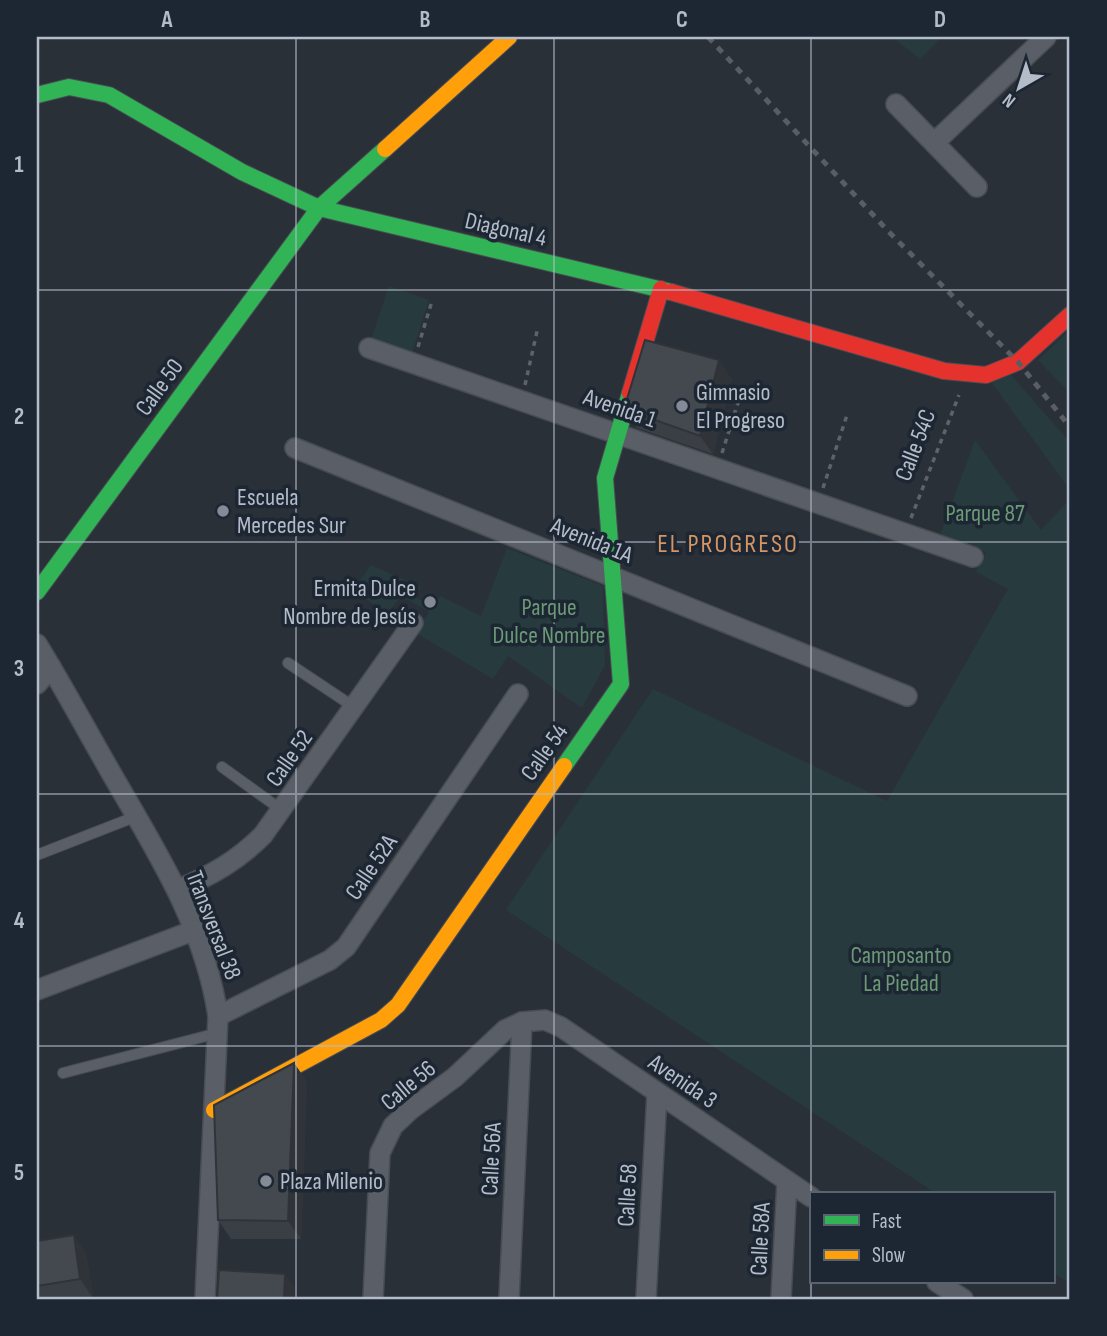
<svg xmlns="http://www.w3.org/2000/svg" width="1107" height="1336" font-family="'Sofia Sans Condensed',sans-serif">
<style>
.green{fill:#273a3e}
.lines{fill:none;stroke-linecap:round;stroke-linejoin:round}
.lane-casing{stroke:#484c53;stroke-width:12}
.street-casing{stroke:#484c53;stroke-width:22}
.fast-casing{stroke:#484c53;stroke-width:18}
.slow-casing{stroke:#484c53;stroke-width:18}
.jam-casing{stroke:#484c53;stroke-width:18}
.path{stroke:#5d636a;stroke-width:3.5;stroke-dasharray:5 5;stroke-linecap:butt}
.lane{stroke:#5a5e66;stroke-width:10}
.street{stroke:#5a5e66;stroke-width:19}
.fast{stroke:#30b455;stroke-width:16}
.slow{stroke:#ff9f0a;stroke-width:16}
.jam{stroke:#e5322d;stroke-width:16}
.rail{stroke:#595d64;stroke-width:5;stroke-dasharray:7 7;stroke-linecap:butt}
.wall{fill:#3a3f45}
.shaded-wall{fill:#303338}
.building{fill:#444950;stroke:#303338;stroke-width:2}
.grid{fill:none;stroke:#b4bcc9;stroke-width:2;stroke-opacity:0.55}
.poi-dot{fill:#848b96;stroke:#1d2633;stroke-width:2.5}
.labels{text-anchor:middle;stroke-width:7;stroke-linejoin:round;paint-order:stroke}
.street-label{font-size:24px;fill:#b4bcc9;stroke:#1d2633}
.poi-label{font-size:24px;fill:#b4bcc9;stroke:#1d2633;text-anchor:start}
.park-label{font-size:24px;fill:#6b9a76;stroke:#1d2633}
.neighbourhood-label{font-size:26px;letter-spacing:2px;fill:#d59563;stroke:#1d2633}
.neatline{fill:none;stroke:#b4bcc9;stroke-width:2.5}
.grid-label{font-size:23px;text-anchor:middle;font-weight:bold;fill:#b4bcc9}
</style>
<rect width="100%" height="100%" fill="#2a3038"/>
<g class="green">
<polygon points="892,37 942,37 920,59"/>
<polygon points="389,286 429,300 412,353 371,340"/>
<polygon points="1070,330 1070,393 1038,360"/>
<polygon points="1004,367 1070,442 1070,490 986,375"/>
<polygon points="975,440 1041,530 1070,499 1070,1284 1053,1272 1053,1194 937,1194 506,910 653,689 887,801 1008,589 976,572 986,552 940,535"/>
<polygon points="507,548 603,586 605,665 582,708 508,656 493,679 416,633 429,612 401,596 387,614 353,590 371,565 421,587 415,597 433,607 440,596 481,616"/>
</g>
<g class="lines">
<g class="lane-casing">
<g id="lane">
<polyline points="288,663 354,707"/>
<polyline points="222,767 283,811"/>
<polyline points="37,855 137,816"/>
<polyline points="63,1073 218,1033"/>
</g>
</g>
<g class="street-casing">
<g id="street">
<polyline points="896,104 977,187"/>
<polyline points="934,143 1046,37"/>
<polyline points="369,348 973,557"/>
<polyline points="295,448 907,696"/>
<path d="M37 644C65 689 90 737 117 783 160 857 205 929 218 1016L205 1299"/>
<polyline points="37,684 51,667"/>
<path d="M177 890C212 875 237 861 263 835L413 623"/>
<polyline points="37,990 195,930"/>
<polyline points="218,1016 330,960 346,947 518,694"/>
<polyline points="937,1282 963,1299"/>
<polyline points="373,1299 380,1153 393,1126 410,1110 455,1077 505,1030 522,1022 545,1020 561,1027 811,1197"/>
<polyline points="509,1299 522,1022"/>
<polyline points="646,1299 657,1093"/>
<polyline points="781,1299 787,1181"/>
</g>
</g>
<g class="fast-casing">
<g id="fast">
<polyline points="37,95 69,87 109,95 242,172 319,208 671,292"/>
<polyline points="37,592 319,208 385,149"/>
<polyline points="564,766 621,684 605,478 630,393"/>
</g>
</g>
<g class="slow-casing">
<g id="slow">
<polyline points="385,149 509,37"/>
<polyline points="214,1110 381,1020 398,1005 564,766"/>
</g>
</g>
<g class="jam-casing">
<g id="jam">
<polyline points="671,292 944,371 986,375 1018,362 1070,315"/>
<polyline points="630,393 661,289"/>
</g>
</g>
<g class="path">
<polyline points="418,347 432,301"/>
<polyline points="525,385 538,327"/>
<polyline points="722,453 743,387"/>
<polyline points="823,488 848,412"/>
<polyline points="911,518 959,395"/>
</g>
<use href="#lane" class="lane"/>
<use href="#street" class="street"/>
<use href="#fast" class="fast"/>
<use href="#slow" class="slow"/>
<use href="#jam" class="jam"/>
<polyline class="rail" points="708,37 889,232 1018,362 1070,427"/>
</g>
<g class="wall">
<polygon points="732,379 713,454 637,428 624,409"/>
<polygon points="294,1063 307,1082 301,1239 231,1239 218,1220"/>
<polygon points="37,1241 86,1253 93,1298 84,1299 37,1299"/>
</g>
<g class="shaded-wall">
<polygon points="719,360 732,379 713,454 700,436"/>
<polygon points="294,1063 307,1082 301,1239 288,1221"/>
<polygon points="74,1235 86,1253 93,1298 80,1279"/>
<polygon points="285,1274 295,1288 294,1299 284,1299"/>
</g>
<g class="building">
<polygon points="645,340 719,360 700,436 624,409"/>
<polygon points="294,1063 288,1221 218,1220 214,1105"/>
<polygon points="74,1235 80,1279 37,1286 37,1241"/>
<polygon points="219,1270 285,1274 284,1299 217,1299"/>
</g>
<path class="grid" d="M296 37V1299M554 37V1299M811 37V1299M37 290H1070M37 542H1070M37 794H1070M37 1046H1070"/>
<g class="poi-dot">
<circle cx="682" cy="406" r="7"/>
<circle cx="223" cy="511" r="7"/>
<circle cx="430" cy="602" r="7"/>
<circle cx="266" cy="1181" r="7"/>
</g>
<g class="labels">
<g class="street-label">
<text transform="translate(506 229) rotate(13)" y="8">Diagonal 4</text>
<text transform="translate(159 387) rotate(-54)" y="8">Calle 50</text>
<text transform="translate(620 408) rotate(19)" y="8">Avenida 1</text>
<text transform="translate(915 445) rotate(-69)" y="8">Calle 54C</text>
<text transform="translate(592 540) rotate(22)" y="8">Avenida 1A</text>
<text transform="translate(544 752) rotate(-55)" y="8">Calle 54</text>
<text transform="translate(289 758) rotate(-55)" y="8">Calle 52</text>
<text transform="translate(371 867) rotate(-56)" y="8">Calle 52A</text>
<text transform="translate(214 925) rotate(69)" y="8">Transversal 38</text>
<text transform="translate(683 1081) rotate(34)" y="8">Avenida 3</text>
<text transform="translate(408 1085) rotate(-40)" y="8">Calle 56</text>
<text transform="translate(491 1159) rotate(-87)" y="8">Calle 56A</text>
<text transform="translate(627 1195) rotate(-87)" y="8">Calle 58</text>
<text transform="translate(760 1239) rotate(-87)" y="8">Calle 58A</text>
</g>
<g class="poi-label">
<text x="696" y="400">Gimnasio<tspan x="696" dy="28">El Progreso</tspan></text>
<text x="237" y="505">Escuela<tspan x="237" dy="28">Mercedes Sur</tspan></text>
<text x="416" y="596" text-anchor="end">Ermita Dulce<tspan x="416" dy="28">Nombre de Jesús</tspan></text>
<text x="280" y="1189">Plaza Milenio</text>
</g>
<g class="park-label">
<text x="985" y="521">Parque 87</text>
<text x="549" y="615">Parque<tspan x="549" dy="28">Dulce Nombre</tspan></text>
<text x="901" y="963">Camposanto<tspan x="901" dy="28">La Piedad</tspan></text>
</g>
<g class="neighbourhood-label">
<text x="728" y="552">EL PROGRESO</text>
</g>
</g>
<rect width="1107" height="1336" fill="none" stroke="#1d2633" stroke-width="77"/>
<rect x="810" y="1192" width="245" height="91" fill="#1d2633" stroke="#59626f" stroke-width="2"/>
<rect x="824" y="1215" width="35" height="10" fill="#30b455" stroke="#59626f" stroke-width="2"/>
<text x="872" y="1228" font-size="21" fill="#b4bcc9">Fast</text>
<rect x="824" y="1250" width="35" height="10" fill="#ff9f0a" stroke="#59626f" stroke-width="2"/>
<text x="872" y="1262" font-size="21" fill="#b4bcc9">Slow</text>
<g transform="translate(1019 88) rotate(219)" stroke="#1d2633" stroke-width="5" paint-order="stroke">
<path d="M0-5L12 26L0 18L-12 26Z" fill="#b4bcc9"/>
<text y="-10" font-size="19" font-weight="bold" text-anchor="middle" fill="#b4bcc9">N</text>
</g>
<rect x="38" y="38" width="1030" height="1260" class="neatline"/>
<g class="grid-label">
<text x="167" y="27">A</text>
<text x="425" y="27">B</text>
<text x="682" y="27">C</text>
<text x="940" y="27">D</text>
<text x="19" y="172">1</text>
<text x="19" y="424">2</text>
<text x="19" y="676">3</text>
<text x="19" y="928">4</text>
<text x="19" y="1180">5</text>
</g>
</svg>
